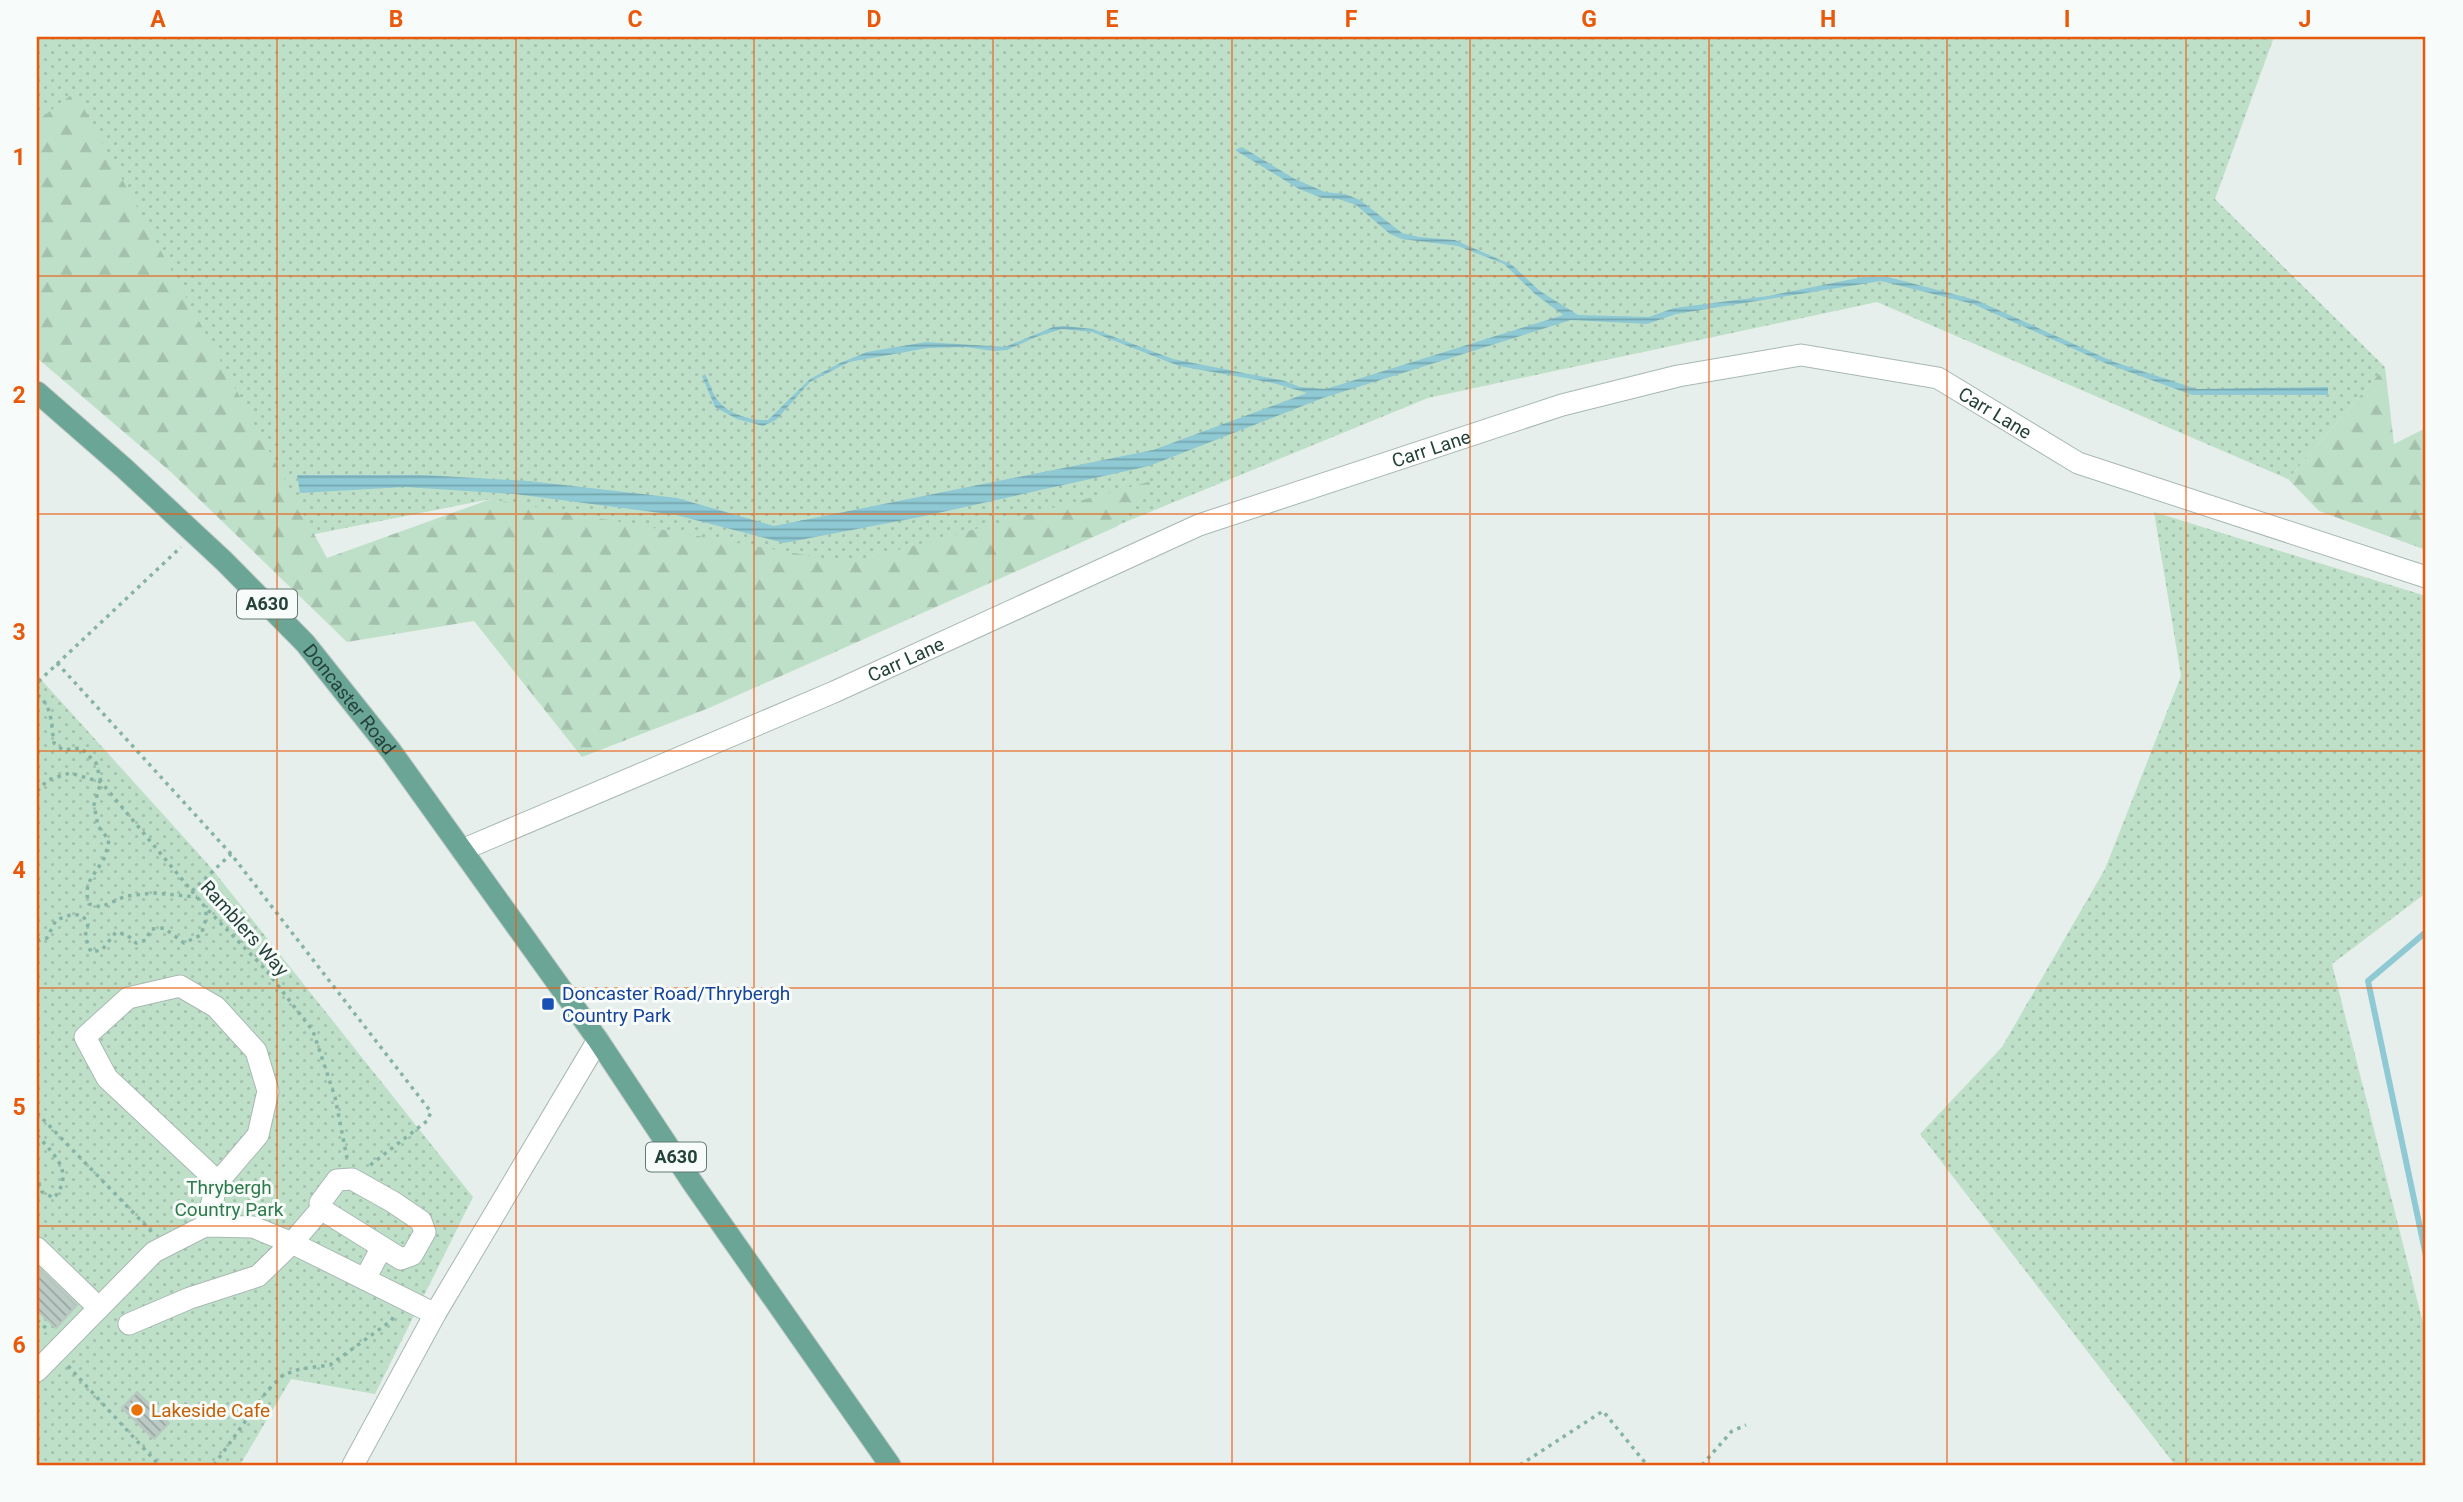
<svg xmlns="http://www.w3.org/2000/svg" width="2463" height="1502" font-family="Roboto,sans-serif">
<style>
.green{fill:url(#green-dots)}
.forest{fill:url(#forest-firs)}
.water{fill:url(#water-rules)}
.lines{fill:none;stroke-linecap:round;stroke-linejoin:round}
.stream{stroke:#8ec9d4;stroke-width:6}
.building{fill:url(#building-back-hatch);stroke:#b8c9c2;stroke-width:2}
.minor-casing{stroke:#a8b8b2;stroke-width:23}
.major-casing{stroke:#c2cac8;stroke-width:23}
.path{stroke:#86b3a5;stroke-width:3.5;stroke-dasharray:3.5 5;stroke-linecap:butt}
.minor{stroke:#fff;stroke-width:21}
.major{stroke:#6aa596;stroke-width:21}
.grid{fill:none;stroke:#e8590c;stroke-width:2;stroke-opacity:0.55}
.transit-dot{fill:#1a4fb4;stroke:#f7fbf9;stroke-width:2.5}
.food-dot{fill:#e8710a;stroke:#f7fbf9;stroke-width:2.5}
.labels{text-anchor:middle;stroke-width:6;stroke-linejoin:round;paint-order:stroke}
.shield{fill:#f7fbf9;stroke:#637a73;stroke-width:2}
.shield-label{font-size:18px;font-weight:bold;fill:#24423a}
.street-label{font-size:19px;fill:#24423a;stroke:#f7fbf9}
.transit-label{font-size:19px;fill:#164399;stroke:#f7fbf9;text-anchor:start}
.park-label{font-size:19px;fill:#2d7a4b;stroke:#f7fbf9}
.food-label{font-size:19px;fill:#c56008;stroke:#f7fbf9;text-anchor:start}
.neatline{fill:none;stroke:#e8590c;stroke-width:2.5}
.grid-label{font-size:23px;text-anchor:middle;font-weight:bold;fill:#e8590c}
</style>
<defs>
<pattern id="green-dots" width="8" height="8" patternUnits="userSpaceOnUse" patternTransform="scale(1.75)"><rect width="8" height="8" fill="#bfe0c8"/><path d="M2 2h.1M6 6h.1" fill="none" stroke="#a4c1ad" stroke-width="1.8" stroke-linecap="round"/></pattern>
<pattern id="forest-firs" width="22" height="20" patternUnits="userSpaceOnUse" patternTransform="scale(1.75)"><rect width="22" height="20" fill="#bfe0c8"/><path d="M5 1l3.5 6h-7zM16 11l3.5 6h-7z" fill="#a4c1ad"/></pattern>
<pattern id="water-rules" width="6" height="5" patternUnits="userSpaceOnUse" patternTransform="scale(1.75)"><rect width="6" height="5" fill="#8ec9d4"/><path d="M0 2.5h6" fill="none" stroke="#74a5ad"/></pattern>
<pattern id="building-back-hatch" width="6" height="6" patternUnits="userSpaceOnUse" patternTransform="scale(1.75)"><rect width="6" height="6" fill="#bbcac4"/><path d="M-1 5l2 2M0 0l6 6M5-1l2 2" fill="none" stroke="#98a6a0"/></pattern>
</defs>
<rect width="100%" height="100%" fill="#e6efeb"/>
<g class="green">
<polygon points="37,37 2274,37 2215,199 2385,367 2288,479 1877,302 1428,398 696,698 491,499 295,538 37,298"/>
<polygon points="2154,512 2426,596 2426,889 2422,896 2332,964 2424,1327 2426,1327 2426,1465 2175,1465 1920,1134 2002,1047 2105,869 2181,676"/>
<polygon points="37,675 208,864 473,1197 375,1394 291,1379 240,1465 37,1465"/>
</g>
<g class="forest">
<polygon points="75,92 327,558 491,499 850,563 1152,481 1118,526 709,708 582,757 474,621 347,642 172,473 37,358 37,121"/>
<polygon points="2385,367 2394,444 2426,428 2426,550 2319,511 2288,479"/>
</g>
<path class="water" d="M1242 147 1295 179 1325 192 1345 194 1360 200 1402 233 1419 237 1455 240 1512 265 1540 291 1578 315 1649 317 1674 308 1768 296 1863 277H1888L1976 300 2114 362 2197 389 2328 387V395H2192L2105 363 1973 304 1881 281 1676 314 1647 324 1571 320 1323 398 1149 466 920 517 784 543 676 515 515 494 405 487 300 493 297 475H423L529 481 677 498 774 526 1153 450 1307 393 1273 383 1179 366 1092 332 1062 329 1036 337 1007 350 994 351 965 347 928 348 849 362 810 382 776 420 763 426 737 419 715 407 702 376 705 374C710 384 713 397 721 404 732 415 753 421 768 420L810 379 840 363 867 352 926 342 1005 347 1053 327 1064 326 1093 329 1173 359 1285 381 1300 387 1326 389 1563 315 1535 294 1504 264 1458 246 1402 239 1390 234 1356 205 1338 199 1322 198 1299 189 1235 150Z"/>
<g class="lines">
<polyline class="stream" points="2426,932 2368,981 2426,1256"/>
</g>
<g class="building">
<polygon points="37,1266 77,1305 56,1328 37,1310"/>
<polygon points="137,1392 169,1423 154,1439 122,1408"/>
</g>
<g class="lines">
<g class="minor-casing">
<g id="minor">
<path id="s1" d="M462 850 834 692 1199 525 1562 405 1678 376 1801 355 1938 378 2078 463 2426 577"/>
<polyline points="205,1226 218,1182 258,1135 268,1091 256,1051 216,1007 180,986 128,998 85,1037 107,1078 218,1182"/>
<polyline points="37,1248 99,1308"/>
<polyline points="365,1279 382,1247 401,1259 412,1255 425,1232 421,1221 393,1202 352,1179 337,1180 320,1203 321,1209 382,1247"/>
<polyline points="129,1324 190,1298 258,1276 292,1243 321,1209"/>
<polyline points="37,1371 154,1252 205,1226 253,1227 292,1243 435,1314"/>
<polyline points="353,1465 435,1314 598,1040"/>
</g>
</g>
<g class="major-casing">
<g id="major">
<path id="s2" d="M37 392 124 468 224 561 305 643 391 751 598 1040 692 1182 890 1465"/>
</g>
</g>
<g class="path">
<polyline points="57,663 231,854 431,1112 427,1121 369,1166"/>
<polyline points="37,690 40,680 181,547"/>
<path d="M37 695C53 705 51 726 54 743L63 750 81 748 96 763 101 782 94 805 98 826 109 840C107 848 106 856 102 862 92 878 83 884 89 904L101 907 126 896 154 893 197 897"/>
<polyline points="37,791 48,780 70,773 101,782 206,908 266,970 313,1031 335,1097 347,1158"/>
<polyline points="192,891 231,854"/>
<polyline points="37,941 47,938 56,920 73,914 83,916 88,924 85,937 91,952 102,950 116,932 127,935 136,943 146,940 151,929 164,928 184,943 201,935 206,919 206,910"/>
<polyline points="37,1113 152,1232"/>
<path d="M37 1135C55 1156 75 1172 54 1198L42 1192 37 1178"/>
<polyline points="37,1320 48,1330"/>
<polyline points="68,1366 159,1465"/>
<polyline points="214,1465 267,1391 283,1375 300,1369 330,1365 391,1321 394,1316"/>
<polyline points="1520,1465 1603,1411 1647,1465"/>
<polyline points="1702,1465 1732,1431 1746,1425"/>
</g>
<use href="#minor" class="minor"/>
<use href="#major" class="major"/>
</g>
<path class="grid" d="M277 37V1465M516 37V1465M754 37V1465M993 37V1465M1232 37V1465M1470 37V1465M1709 37V1465M1947 37V1465M2186 37V1465M37 276H2426M37 514H2426M37 751H2426M37 988H2426M37 1226H2426"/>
<rect class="transit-dot" x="541" y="997" width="14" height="14" rx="3.5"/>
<circle class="food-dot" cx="137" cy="1410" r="7"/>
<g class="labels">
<g class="shield">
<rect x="237" y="589.5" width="60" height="29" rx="5"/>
<rect x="646" y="1142.5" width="60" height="29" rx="5"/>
</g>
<g class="shield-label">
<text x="267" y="610">A630</text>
<text x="676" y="1163">A630</text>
</g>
<g class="street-label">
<text dy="7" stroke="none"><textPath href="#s1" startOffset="1638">Carr Lane</textPath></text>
<text dy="7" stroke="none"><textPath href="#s1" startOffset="1050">Carr Lane</textPath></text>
<text dy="7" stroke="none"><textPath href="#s1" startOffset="483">Carr Lane</textPath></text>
<text dy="7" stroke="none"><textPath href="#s2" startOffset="439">Doncaster Road</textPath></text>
<text transform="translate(245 928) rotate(48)" y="7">Ramblers Way</text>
</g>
<g class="transit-label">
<text x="562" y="1000">Doncaster Road/Thrybergh<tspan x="562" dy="22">Country Park</tspan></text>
</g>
<g class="park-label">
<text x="229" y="1194">Thrybergh<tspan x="229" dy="22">Country Park</tspan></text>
</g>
<g class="food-label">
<text x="151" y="1417">Lakeside Cafe</text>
</g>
</g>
<rect width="2463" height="1502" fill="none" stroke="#f7fbf9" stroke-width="77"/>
<rect x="38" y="38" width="2386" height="1426" class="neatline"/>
<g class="grid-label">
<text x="158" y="27">A</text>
<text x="396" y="27">B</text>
<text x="635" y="27">C</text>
<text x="874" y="27">D</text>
<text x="1112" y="27">E</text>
<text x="1351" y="27">F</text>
<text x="1589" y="27">G</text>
<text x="1828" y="27">H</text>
<text x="2067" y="27">I</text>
<text x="2305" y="27">J</text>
<text x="19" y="165">1</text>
<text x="19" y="403">2</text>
<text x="19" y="640">3</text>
<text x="19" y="878">4</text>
<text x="19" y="1115">5</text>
<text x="19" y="1353">6</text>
</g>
</svg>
